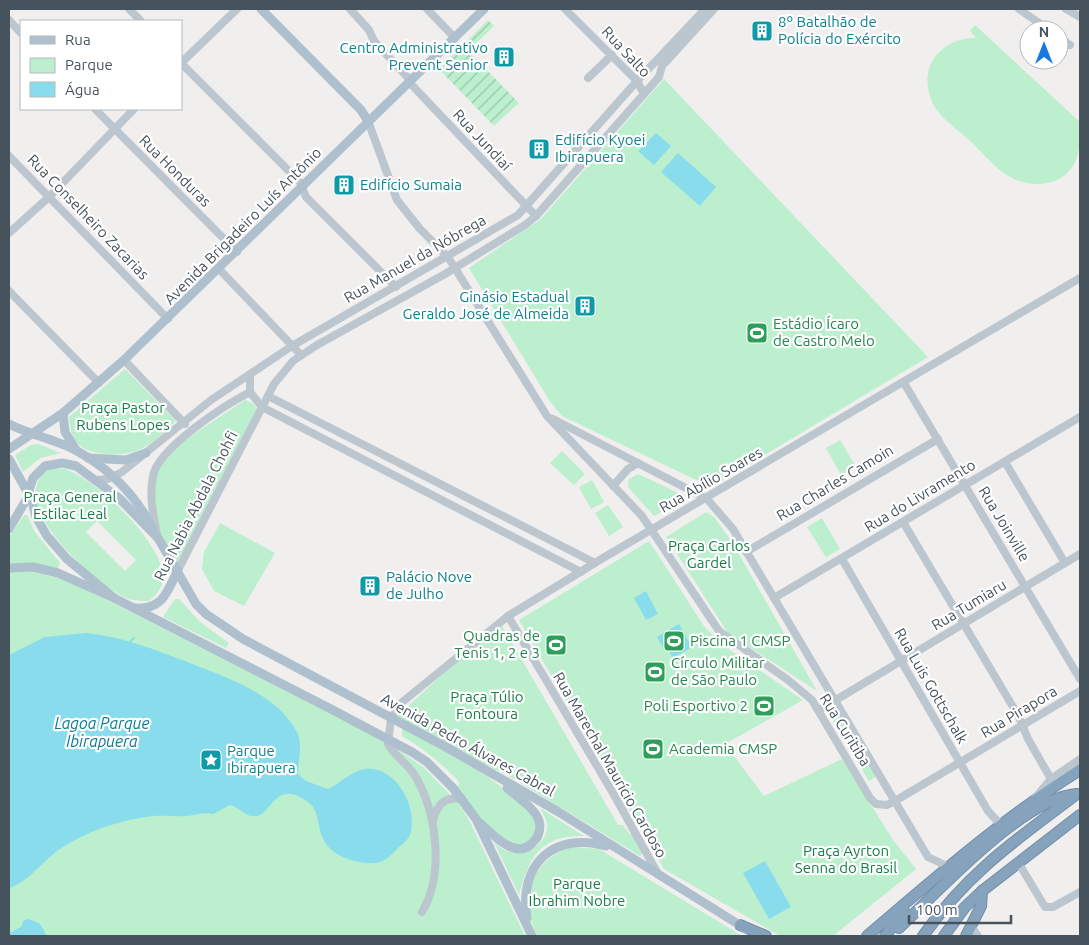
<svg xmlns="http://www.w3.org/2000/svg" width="1089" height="945" font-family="Ubuntu,sans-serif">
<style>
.park{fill:#bcefce;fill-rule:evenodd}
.garden{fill:url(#garden-furrows)}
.water{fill:#89dcec}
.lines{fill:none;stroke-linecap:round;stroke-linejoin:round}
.stream{stroke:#89dcec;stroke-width:2}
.highway-casing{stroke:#718ea9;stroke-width:12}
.minor{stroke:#bcc6ce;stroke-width:8}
.major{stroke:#aebfcd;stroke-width:9}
.highway{stroke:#86a3be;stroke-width:10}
.labels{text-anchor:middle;stroke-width:4.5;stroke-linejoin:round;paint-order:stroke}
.culture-label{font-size:15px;fill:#0d838f;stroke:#fff;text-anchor:start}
.street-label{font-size:15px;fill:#46535c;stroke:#fff}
.leisure-label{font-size:15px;fill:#27864d;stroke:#fff;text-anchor:start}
.park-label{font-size:15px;fill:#167e46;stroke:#fff}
.water-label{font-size:16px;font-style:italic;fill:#0d7c93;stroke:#fff}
</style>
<defs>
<pattern id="garden-furrows" width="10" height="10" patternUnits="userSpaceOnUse" patternTransform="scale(1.25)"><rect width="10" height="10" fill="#bcefce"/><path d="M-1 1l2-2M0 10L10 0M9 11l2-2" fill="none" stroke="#9bc4aa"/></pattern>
</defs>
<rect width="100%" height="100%" fill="#f1eeee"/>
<g class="park">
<path d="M975 25 1080 122C1080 135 1081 153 1073 166 1058 189 1026 188 1005 174 992 165 981 151 969 140 959 131 944 120 936 109 914 73 937 38 976 38L970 31Z"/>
<polygon points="664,79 928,357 711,487 562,416 549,400 469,268 541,219"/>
<path d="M125 369 176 421C165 430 155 442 143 448 128 457 93 457 79 445 71 438 70 426 69 417Z"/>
<polygon points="245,400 252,403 258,410 178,564 161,536 155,507 155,477 166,456 182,442"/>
<polygon points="840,440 856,467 841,475 826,448"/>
<polygon points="38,444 61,453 40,458 23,472 15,455 31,445"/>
<polygon points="562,451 585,474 574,485 550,463"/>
<path d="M49 469C53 469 59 468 64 469 95 477 166 546 163 579 162 589 156 595 149 601 141 601 133 601 126 598 95 584 1 501 49 469ZM97 521 136 560 125 571 86 532Z"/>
<polygon points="638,474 685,496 685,499 654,516 628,487 629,479"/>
<polygon points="592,480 604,502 591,509 579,487"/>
<polygon points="608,505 623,527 609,536 595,513"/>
<polygon points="706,512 714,517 732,542 817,691 728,633 666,537"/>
<polygon points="24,515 27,515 35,532 60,563 57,570 9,565 9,537"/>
<polygon points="822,518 840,549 826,557 807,527"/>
<polygon points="220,523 275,553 244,606 214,591 202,569 204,552"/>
<polygon points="649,541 704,626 720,643 803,700 725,744 764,796 842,759 893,840 916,869 833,936 780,936 664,869 519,620"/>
<polygon points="28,571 63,579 95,594 389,743 423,767 459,804 469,820 525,936 9,936 9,572"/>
<polygon points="175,599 179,599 200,622 229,643 226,648 163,617"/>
<polygon points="501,624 618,825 623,825 630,835 632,833 643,853 640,856 514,779 395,718 468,651"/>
<polygon points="830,705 834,706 877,776 869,781 828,712 827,708"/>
<path d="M402 728C451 753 501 778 536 821L534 837 526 844 510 845 478 817 455 789 460 783C443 764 424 749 402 736Z"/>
<path d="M540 808 584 836C540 835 529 857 519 895L494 842C499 846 504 851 511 852 526 856 548 843 547 826 547 819 543 814 540 808Z"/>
<path d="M572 847 599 849 742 936H537C519 899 531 859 572 847Z"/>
</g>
<polygon class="garden" points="488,20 494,26 468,51 519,103 494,126 439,69"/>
<g class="water">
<polygon points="656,133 671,146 654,165 638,151"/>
<polygon points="678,153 716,187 700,206 661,172"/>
<polygon points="646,591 658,614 646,620 634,598"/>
<polygon points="679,624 692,647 673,658 666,646 663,647 657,637"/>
<path d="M87 633C123 637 156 650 190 663 227 678 276 693 297 732 303 744 298 761 298 774L306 781 328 789C341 783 351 771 365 769 396 765 419 808 410 835 407 842 399 846 395 851 387 860 380 864 368 863 351 862 328 854 322 836 317 824 319 810 308 802 276 778 272 813 257 816 246 818 241 808 230 805L213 814C204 812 197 815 187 816 176 817 165 815 153 816 120 820 87 831 60 849 42 861 29 882 9 888V655L45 637Z"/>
<polygon points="765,861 791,907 769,919 743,873"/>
<polygon points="29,919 40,924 47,936 9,936 9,933 21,927 24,920"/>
</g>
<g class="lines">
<polyline class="stream" points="128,644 134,638"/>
<g class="highway-casing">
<g id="highway">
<polyline points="740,925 766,936"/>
<path d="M899 928C939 891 1024 797 1077 794"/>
<path d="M867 936C936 877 1003 818 1080 770"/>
<polyline points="885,936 904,911"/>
<path d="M923 936C967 873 1017 839 1077 794"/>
<polyline points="944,936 965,907 982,891 1080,815"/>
<polyline points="966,936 981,906 982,891"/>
</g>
</g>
<g class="minor">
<polyline points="129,9 141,21"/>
<polyline points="350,9 369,30 374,41 411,81"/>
<polyline points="427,9 455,38"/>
<polyline points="565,9 637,81 644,94"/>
<polyline points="1019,9 1049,30"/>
<polyline points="1066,9 1080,17"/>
<polyline points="9,20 21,33"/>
<polyline points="1059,37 1070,45"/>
<polyline points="181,63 300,182 306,197 396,287"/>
<polyline points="181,63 237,9"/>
<polyline points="588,78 612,55"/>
<polyline points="409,82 536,216"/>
<polyline points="95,109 237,252"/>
<polyline points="368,121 397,200 420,229 448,257 547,416 642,516 719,631 788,680 812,700 870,798 876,804 887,805 895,801 1080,691"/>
<polyline points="9,156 168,319"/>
<polyline points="9,233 49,197 134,109"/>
<polyline points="219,269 301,355"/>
<polyline points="9,291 99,383"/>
<polyline points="124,360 185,424"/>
<polyline points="250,375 250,392 262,407 581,572"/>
<polyline points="904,383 1080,679"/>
<polyline points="268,396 595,563"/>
<polyline points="553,419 707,499 733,529 928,857 947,866"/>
<polyline points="1005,462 1065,563"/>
<polyline points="96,480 108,479 122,472 211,400 292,346 518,215 637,81 705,9"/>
<polyline points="613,486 628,469 638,463"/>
<polyline points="903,522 1019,717 1028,739 1051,779"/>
<path d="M157 534C153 515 149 496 153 476 158 448 225 405 250 392"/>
<polyline points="746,552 938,439"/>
<polyline points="842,559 988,811 1000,824"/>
<polyline points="178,570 274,384 293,361 317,345 445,274 525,225 536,216 644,94 659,77 662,66 714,9"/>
<polyline points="774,598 1080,417"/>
<polyline points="508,616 613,793 658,874"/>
<polyline points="819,710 1080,554"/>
<polyline points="1035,798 1051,779 1080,759"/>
<path d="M433 821C437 805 444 796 462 799"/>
<polyline points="1018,862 1045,907 1053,907 1080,892"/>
<path d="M422 912C444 875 437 816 417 779 410 765 395 757 388 744L391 718 401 703 508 616 603 558 1080 278"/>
<polyline points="971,926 978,936"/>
</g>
<g class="major">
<polyline points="261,9 361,110 368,121"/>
<polyline points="63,413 65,432 76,450"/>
<path d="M9 424C30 435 58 440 77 451 110 469 136 496 153 529"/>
<polyline points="9,449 63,413 124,360 484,9"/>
<polyline points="88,458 126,460 146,453"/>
<polyline points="9,459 29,495"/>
<polyline points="9,529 29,495"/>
<polyline points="9,568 33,567 58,573 114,598 331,709 412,752 427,762 453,788 476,819 532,936"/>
<polyline points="114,598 67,559 47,536 36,517 29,490 33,478 45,466 62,463 76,466 119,498 158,538 196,604 206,614 243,639 446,747 557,811 746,929"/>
<path d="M135 608C163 610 167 592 178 570"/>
<path d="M480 823C493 835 518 863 535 840 539 836 541 827 539 821 535 808 517 797 507 788"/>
<path d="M527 918C518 865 553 831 606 846"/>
</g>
<use href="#highway" class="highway"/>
</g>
<defs>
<g id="building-square" transform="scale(1.125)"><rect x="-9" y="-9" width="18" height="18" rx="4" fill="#0f9aa8" stroke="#fff"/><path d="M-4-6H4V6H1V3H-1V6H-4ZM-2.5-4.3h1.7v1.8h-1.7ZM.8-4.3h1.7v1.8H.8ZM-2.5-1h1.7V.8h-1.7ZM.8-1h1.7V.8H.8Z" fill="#fff"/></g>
<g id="stadium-square" transform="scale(1.125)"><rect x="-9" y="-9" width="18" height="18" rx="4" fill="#2e9e5b" stroke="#fff"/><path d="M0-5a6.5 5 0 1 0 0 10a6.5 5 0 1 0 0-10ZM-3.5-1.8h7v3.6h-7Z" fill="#fff"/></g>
<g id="sight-square" transform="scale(1.125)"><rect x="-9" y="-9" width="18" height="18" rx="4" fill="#0f9aa8" stroke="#fff"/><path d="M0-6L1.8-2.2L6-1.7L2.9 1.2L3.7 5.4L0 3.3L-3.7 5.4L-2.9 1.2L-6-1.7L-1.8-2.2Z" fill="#fff"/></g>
</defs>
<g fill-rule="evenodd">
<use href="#building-square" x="762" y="31"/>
<use href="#building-square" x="504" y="57"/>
<use href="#building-square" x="539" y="149"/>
<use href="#building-square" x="344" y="185"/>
<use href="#building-square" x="585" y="306"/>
<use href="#stadium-square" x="757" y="333"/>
<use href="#building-square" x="370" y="586"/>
<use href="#stadium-square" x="674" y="641"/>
<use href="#stadium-square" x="556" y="645"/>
<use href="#stadium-square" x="655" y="672"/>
<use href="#stadium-square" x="764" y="706"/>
<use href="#stadium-square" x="653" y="749"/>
<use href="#sight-square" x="211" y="760"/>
</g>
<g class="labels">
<g class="culture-label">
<text x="778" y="27">8º Batalhão de<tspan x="778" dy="17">Polícia do Exército</tspan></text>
<text x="488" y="53" text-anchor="end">Centro Administrativo<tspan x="488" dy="17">Prevent Senior</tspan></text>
<text x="555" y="145">Edifício Kyoei<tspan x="555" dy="17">Ibirapuera</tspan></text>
<text x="360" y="190">Edifício Sumaia</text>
<text x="569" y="302" text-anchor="end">Ginásio Estadual<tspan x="569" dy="17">Geraldo José de Almeida</tspan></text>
<text x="386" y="582">Palácio Nove<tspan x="386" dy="17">de Julho</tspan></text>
<text x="227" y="756">Parque<tspan x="227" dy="17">Ibirapuera</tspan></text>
</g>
<g class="street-label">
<text transform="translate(626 52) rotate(47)" y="5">Rua Salto</text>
<text transform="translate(482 140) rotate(47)" y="5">Rua Jundiaí</text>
<text transform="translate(175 171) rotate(45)" y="5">Rua Honduras</text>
<text transform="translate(88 217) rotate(46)" y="5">Rua Conselheiro Zacarias</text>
<text transform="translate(243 226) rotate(-45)" y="5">Avenida Brigadeiro Luís Antônio</text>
<text transform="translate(415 259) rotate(-30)" y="5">Rua Manuel da Nóbrega</text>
<text transform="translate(711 480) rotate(-30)" y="5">Rua Abílio Soares</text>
<text transform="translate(835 483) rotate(-31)" y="5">Rua Charles Camoin</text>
<text transform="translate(920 496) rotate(-31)" y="5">Rua do Livramento</text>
<text transform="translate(196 506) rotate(-63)" y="5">Rua Nabia Abdala Chohfi</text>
<text transform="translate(1004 524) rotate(59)" y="5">Rua Joinville</text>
<text transform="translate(969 605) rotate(-31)" y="5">Rua Tumiaru</text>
<text transform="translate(931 686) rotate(60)" y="5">Rua Luis Gottschalk</text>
<text transform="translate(1019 712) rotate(-31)" y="5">Rua Pirapora</text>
<text transform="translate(845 730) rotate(58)" y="5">Rua Curitiba</text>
<text transform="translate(468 745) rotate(29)" y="5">Avenida Pedro Álvares Cabral</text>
<text transform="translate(610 765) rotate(60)" y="5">Rua Marechal Maurício Cardoso</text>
</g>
<g class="leisure-label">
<text x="773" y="329">Estádio Ícaro<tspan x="773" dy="17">de Castro Melo</tspan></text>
<text x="540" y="641" text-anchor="end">Quadras de<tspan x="540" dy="17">Tenis 1, 2 e 3</tspan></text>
<text x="690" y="646">Piscina 1 CMSP</text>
<text x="671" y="668">Círculo Militar<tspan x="671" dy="17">de São Paulo</tspan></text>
<text x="748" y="711" text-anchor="end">Poli Esportivo 2</text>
<text x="669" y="754">Academia CMSP</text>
</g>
<g class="park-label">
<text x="123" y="413">Praça Pastor<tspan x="123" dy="17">Rubens Lopes</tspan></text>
<text x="70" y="502">Praça General<tspan x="70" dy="17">Estilac Leal</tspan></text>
<text x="709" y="551">Praça Carlos<tspan x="709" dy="17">Gardel</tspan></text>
<text x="487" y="702">Praça Túlio<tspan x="487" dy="17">Fontoura</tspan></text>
<text x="846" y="856">Praça Ayrton<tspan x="846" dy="17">Senna do Brasil</tspan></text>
<text x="577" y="889">Parque<tspan x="577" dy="17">Ibrahim Nobre</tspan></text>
</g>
<g class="water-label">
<text x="102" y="729">Lagoa Parque<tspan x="102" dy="18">Ibirapuera</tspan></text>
</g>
</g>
<rect width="1089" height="945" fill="none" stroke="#46535c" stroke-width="20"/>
<rect x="20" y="20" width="162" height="90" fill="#ffffff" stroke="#b5babe"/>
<rect x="30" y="36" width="25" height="8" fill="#aebfcd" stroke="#b5babe"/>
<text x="65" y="45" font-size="15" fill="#46535c">Rua</text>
<rect x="30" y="58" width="25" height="15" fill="#bcefce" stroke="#b5babe"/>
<text x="65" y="70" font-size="15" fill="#46535c">Parque</text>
<rect x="30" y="82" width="25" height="15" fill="#89dcec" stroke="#b5babe"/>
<text x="65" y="95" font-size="15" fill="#46535c">Água</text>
<g transform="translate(1044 45)"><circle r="24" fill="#ffffff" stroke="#b5babe"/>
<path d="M0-4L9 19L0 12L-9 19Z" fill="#1878e1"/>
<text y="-8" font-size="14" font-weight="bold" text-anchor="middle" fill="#46535c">N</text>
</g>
<path d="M909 915v8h102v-8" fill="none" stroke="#46535c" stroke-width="2.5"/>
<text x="916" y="915" font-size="15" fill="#46535c" stroke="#ffffff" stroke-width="4" paint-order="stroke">100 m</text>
</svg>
